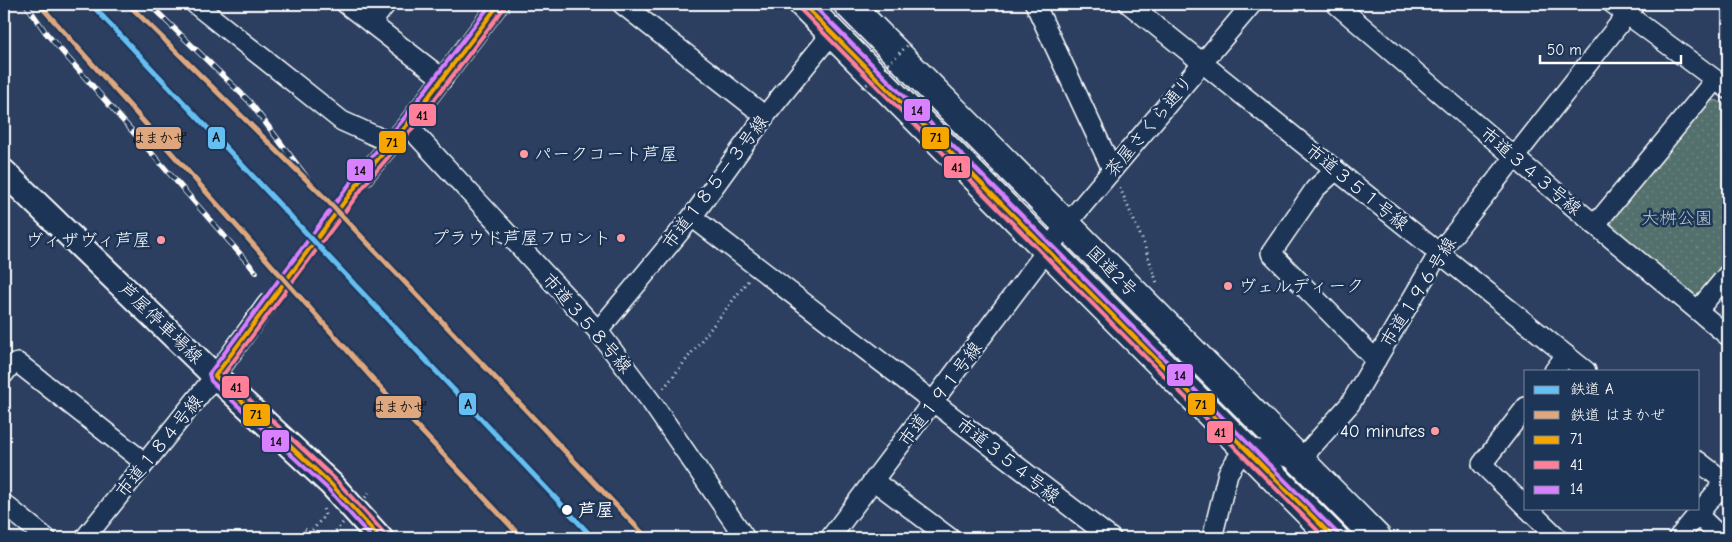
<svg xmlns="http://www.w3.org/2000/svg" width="1732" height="542" font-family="'Comic Neue','Klee One',sans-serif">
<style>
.park{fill:url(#park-dots);stroke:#a9b7b6}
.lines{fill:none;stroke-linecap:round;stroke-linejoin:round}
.minor-tunnel{stroke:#4c5c79;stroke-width:19;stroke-dasharray:19 9;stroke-linecap:butt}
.minor-casing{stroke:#fff;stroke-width:22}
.major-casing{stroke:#fff;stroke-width:28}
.highway-casing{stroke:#fff;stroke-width:31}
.path{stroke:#fff;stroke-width:3;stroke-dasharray:1 4;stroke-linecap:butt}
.minor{stroke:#1d3557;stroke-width:19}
.major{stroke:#1d3557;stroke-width:24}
.highway{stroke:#1d3557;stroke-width:28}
.rail-casing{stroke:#fff;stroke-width:5.5}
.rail{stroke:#1d3557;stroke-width:4;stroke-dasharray:11;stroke-linecap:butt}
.path-bridge{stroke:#fff;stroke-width:3;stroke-dasharray:1 4;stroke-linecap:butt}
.bus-1-casing{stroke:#1d3557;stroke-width:8}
.bus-2-casing{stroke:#1d3557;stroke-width:8}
.bus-3-casing{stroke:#1d3557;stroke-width:8}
.bus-1{stroke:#f7a600;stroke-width:4}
.bus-2{stroke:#ff8098;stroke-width:4}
.bus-3{stroke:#d880ff;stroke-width:4}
.rail-1-casing{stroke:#1d3557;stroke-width:9}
.rail-2-casing{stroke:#1d3557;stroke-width:9}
.rail-1{stroke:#66bff3;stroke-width:5}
.rail-2{stroke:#dfa77e;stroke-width:5}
.poi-dot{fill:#ff9aa2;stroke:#1d3557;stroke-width:2}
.stop-dot{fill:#fff;stroke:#1d3557;stroke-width:2}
.labels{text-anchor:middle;stroke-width:5;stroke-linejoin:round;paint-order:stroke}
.street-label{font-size:18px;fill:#fff;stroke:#1d3557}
.poi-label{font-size:18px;fill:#fff;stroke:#1d3557;text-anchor:end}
.park-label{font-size:18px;fill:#bac5c5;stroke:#1d3557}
.stop-label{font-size:18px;font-weight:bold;fill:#fff;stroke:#1d3557;text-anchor:start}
.line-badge{stroke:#1d3557;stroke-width:2}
.pale-badge-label{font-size:14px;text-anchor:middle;font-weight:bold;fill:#111}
</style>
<defs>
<pattern id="park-dots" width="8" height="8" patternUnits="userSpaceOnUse" patternTransform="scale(1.25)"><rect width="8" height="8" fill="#536f6d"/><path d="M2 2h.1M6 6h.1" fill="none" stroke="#6d8583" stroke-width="1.8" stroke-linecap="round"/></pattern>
</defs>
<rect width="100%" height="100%" fill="#2c3f61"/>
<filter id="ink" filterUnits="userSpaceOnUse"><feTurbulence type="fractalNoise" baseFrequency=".02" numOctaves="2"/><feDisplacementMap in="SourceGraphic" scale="10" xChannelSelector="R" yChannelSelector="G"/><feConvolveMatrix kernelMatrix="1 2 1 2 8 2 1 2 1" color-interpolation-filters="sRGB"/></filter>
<g filter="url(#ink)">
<polygon class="park" points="1707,100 1718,101 1728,108 1728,267 1705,296 1693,297 1613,232 1611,218"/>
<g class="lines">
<polyline class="minor-tunnel" points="267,304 362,178"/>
<g class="minor-casing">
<g id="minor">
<polyline points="195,4 342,121 391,143"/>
<polyline points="346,4 443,79"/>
<polyline points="622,4 765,116"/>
<polyline points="1035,4 1112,169"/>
<polyline points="1129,4 1586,371"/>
<polyline points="1336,4 1514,157 1728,336"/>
<polyline points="1613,4 1728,89"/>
<polyline points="371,23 386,4"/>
<polyline points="407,125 598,331 652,403 745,538"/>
<polyline points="1336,170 1315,189 1271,253 1376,360"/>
<polyline points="362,178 407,125 499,4"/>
<polyline points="692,217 1111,538"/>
<polyline points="1595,225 1715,80"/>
<polyline points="1698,310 1728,274"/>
<polyline points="598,331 692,217 765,116 832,33"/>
<polyline points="1554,371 1566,355"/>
<polyline points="4,374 11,365 18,363 145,463"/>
<polyline points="1526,407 1482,464 1526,507"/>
<polyline points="1698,461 1725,482"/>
<polyline points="874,481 950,538"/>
<polyline points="4,504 46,538"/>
<polyline points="1527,508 1558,538"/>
<polyline points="1698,515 1722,538"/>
<polyline points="85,538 215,376 267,304"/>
<polyline points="830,538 1066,225 1252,4"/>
<polyline points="1212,538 1228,473 1245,447 1300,460 1350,404 1439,253 1635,4"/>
<polyline points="1678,538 1728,478"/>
</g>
</g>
<g class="major-casing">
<polyline id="major" points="4,172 215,376 331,484 380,538"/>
</g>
<g class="highway-casing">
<g id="highway">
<polyline points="803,4 1334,538"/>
<polyline points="848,4 1377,538"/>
</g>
</g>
<g class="path">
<polyline points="1120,188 1144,244 1157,283"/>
<polyline points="664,388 748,281"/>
<polyline points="306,538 325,515 323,508"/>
</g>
<use href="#minor" class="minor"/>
<use href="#major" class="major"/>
<use href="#highway" class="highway"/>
<g class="rail-casing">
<g id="rail">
<polyline points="26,4 46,33 256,272"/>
<polyline points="149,4 249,101 314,187"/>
</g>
</g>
<use href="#rail" class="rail"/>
<g class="path-bridge">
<polyline points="863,88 910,43"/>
<polyline points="305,529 314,537 333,534 370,492"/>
</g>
<g class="bus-1-casing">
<g id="bus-1">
<polyline points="803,4 1334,538"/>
<polyline points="380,538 331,484 215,376 362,178 407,125 499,4"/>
</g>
</g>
<g class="bus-2-casing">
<g id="bus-2">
<polyline points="799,8 1325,538"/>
<polyline points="385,534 335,479 223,375 367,182 412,129 504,8"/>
</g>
</g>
<g class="bus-3-casing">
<g id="bus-3">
<polyline points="812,4 1338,534"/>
<polyline points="372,538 327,488 211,381 209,374 357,174 402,121 491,4"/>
</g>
</g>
<use href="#bus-1" class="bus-1"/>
<use href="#bus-2" class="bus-2"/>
<use href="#bus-3" class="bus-3"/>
<g class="rail-1-casing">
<polyline id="rail-1" points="91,4 593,538"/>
</g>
<g class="rail-2-casing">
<g id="rail-2">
<polyline points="39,4 380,387 522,538"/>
<polyline points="128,4 326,199 647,538"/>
</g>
</g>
<use href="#rail-1" class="rail-1"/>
<use href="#rail-2" class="rail-2"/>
</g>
</g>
<g class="poi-dot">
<circle cx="524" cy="154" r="5"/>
<circle cx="621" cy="238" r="5"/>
<circle cx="161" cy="240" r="5"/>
<circle cx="1228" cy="286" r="5"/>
<circle cx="1435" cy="431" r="5"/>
</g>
<circle class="stop-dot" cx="567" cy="510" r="6"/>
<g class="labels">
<g class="street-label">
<text transform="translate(1149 126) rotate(-50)" y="6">茶屋さくら通り</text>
<text transform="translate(1531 171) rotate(40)" y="6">市道３４３号線</text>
<text transform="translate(715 182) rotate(-53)" y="6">市道１８５－３号線</text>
<text transform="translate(1357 187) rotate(39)" y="6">市道３５１号線</text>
<text transform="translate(1112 271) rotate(45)" y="6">国道2号</text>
<text transform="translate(1418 292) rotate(-58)" y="6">市道１９６号線</text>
<text transform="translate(161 323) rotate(44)" y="6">芦屋停車場線</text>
<text transform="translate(587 323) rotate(49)" y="6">市道３５８号線</text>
<text transform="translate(940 394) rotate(-53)" y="6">市道１９１号線</text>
<text transform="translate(159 446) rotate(-51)" y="6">市道１８４号線</text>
<text transform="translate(1008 460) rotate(38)" y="6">市道３５４号線</text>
</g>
<g class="poi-label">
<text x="534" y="160" text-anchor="start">パークコート芦屋</text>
<text x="611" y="244">プラウド芦屋フロント</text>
<text x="151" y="246">ヴィザヴィ芦屋</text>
<text x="1238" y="292" text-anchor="start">ヴェルディーク</text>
<text x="1425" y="437">40 minutes</text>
</g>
<g class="park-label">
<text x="1677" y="224">大桝公園</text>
</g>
<g class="stop-label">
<text x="578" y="516">芦屋</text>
</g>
</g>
<g class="line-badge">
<rect x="903" y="98" width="28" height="24" rx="5" fill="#d880ff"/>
<rect x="408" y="103" width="29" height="24" rx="5" fill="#ff8098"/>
<rect x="207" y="126" width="19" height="24" rx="5" fill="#66bff3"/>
<rect x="921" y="126" width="29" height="24" rx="5" fill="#f7a600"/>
<rect x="135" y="126" width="47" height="24" rx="5" fill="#dfa77e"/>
<rect x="378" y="130" width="29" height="24" rx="5" fill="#f7a600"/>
<rect x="943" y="155" width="28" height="24" rx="5" fill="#ff8098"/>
<rect x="346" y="158" width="28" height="24" rx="5" fill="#d880ff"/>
<rect x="1166" y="363" width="28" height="24" rx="5" fill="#d880ff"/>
<rect x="221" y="375" width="29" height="24" rx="5" fill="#ff8098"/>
<rect x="458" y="392" width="19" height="24" rx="5" fill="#66bff3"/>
<rect x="1187" y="392" width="29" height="24" rx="5" fill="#f7a600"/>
<rect x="375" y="395" width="47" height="24" rx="5" fill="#dfa77e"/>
<rect x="242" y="403" width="29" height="24" rx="5" fill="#f7a600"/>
<rect x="1206" y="420" width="28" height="24" rx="5" fill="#ff8098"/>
<rect x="261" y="429" width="29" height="24" rx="5" fill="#d880ff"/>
</g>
<g class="pale-badge-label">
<text x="917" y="115">14</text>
<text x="422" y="120">41</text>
<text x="216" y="142">A</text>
<text x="936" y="142">71</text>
<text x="159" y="143">はまかぜ</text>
<text x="392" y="147">71</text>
<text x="957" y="172">41</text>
<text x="360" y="175">14</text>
<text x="1180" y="380">14</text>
<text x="236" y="392">41</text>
<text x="468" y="409">A</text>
<text x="1201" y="409">71</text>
<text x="399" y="412">はまかぜ</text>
<text x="256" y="419">71</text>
<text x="1220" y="437">41</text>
<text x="276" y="446">14</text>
</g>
<rect width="1732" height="542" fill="none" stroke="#1d3557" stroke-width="20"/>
<rect x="10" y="10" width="1712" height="522" fill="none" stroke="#fff" stroke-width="2" filter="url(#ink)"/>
<rect x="1524" y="370" width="175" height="140" fill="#1d3557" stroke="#77869a"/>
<rect x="1534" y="386" width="25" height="8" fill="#66bff3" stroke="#77869a"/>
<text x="1570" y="394" font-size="15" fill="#ffffff">鉄道 A</text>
<rect x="1534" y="411" width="25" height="8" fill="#dfa77e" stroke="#77869a"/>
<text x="1570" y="420" font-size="15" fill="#ffffff">鉄道 はまかぜ</text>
<rect x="1534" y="436" width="25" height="8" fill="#f7a600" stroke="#77869a"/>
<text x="1570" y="444" font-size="15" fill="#ffffff">71</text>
<rect x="1534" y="461" width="25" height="8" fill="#ff8098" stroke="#77869a"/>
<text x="1570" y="470" font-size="15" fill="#ffffff">41</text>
<rect x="1534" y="486" width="25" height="8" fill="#d880ff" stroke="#77869a"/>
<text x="1570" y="494" font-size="15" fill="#ffffff">14</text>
<path d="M1540 55v8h141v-8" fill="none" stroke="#ffffff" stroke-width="2.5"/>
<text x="1547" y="55" font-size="15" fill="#ffffff" stroke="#1d3557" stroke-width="4" paint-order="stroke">50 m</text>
</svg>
